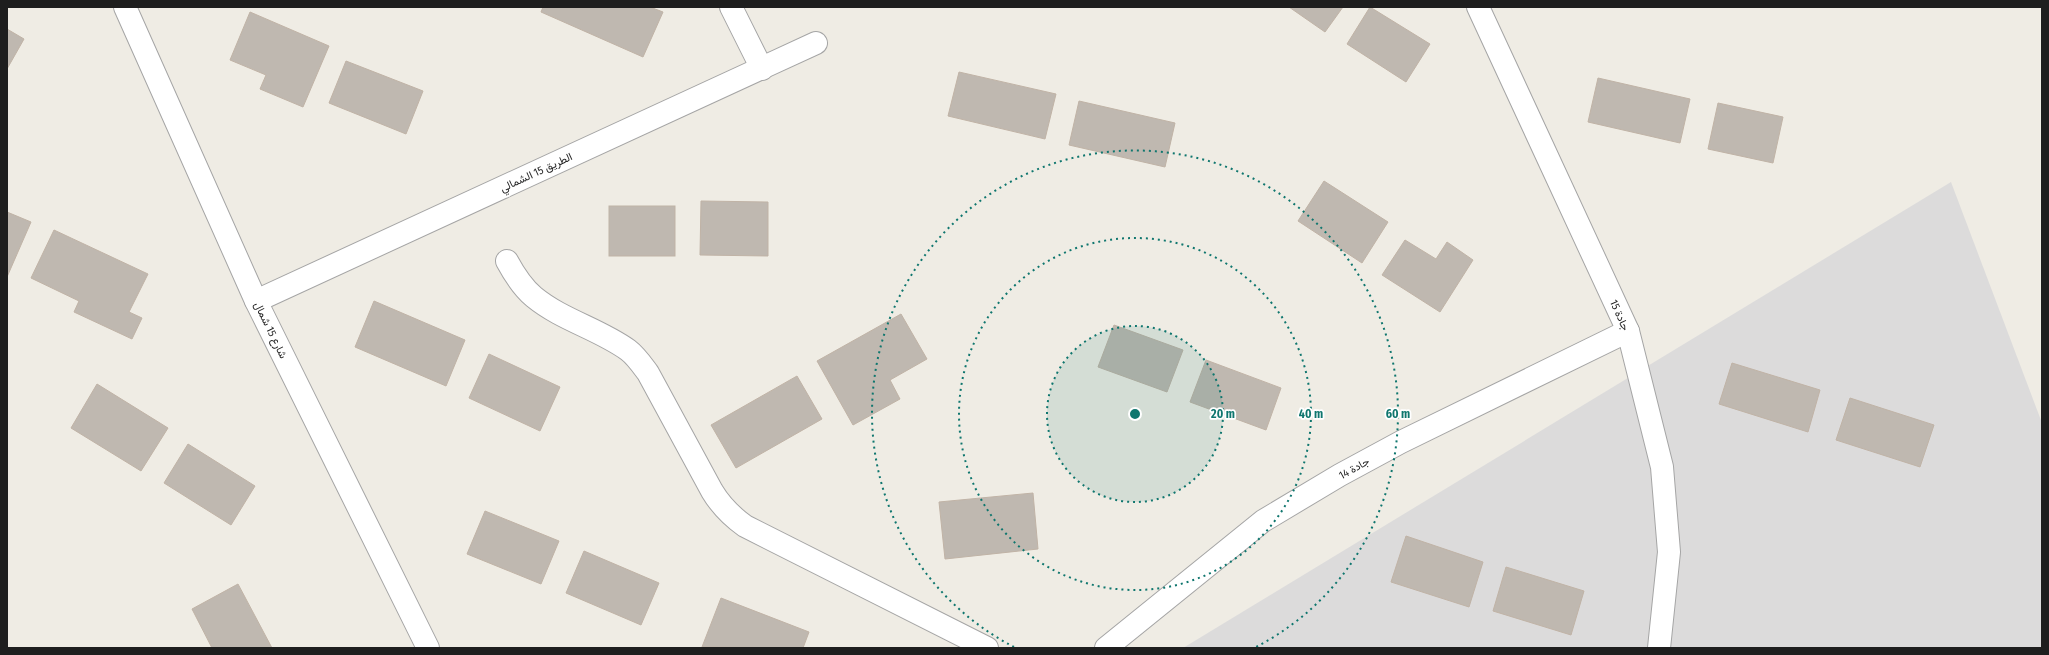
<svg xmlns="http://www.w3.org/2000/svg" width="2049" height="655" font-family="'Fira Sans Condensed',Vazirmatn,sans-serif">
<style>
.residential{fill:#dcdbdb}
.building{fill:#bfb8b0;stroke:#c0b3a6}
.lines{fill:none;stroke-linecap:round;stroke-linejoin:round}
.minor-casing{stroke:#a5a5a5;stroke-width:24}
.minor{stroke:#fff;stroke-width:22}
.ring{fill:none;stroke:#0f766e;stroke-width:2;stroke-dasharray:2 4}
.labels{text-anchor:middle;stroke-width:3.5;stroke-linejoin:round;paint-order:stroke}
.street-label{font-size:11px;fill:#1e1e1e;stroke:#fff}
.centre{fill:#0f766e;stroke:#fff;stroke-width:2}
.ring-label{font-size:12px;text-anchor:middle;font-weight:bold;fill:#0f766e;stroke:#fff;stroke-width:3.5;stroke-linejoin:round;paint-order:stroke}
</style>
<rect width="100%" height="100%" fill="#efece4"/>
<polygon class="residential" points="1951,182 2042,423 2042,648 1183,648"/>
<g class="building">
<polygon points="543,7 650,7 663,12 643,57 541,12"/>
<polygon points="1289,7 1343,7 1325,32"/>
<polygon points="1370,7 1430,44 1406,82 1347,44"/>
<polygon points="250,12 329,46 303,107 260,89 266,75 230,60"/>
<polygon points="7,29 24,39 7,69"/>
<polygon points="346,61 423,91 406,134 329,103"/>
<polygon points="959,72 1056,94 1045,139 948,116"/>
<polygon points="1598,78 1690,99 1680,143 1588,122"/>
<polygon points="1079,101 1175,123 1165,167 1069,145"/>
<polygon points="1718,103 1783,117 1773,163 1708,149"/>
<polygon points="1324,181 1388,222 1362,263 1298,221"/>
<polygon points="701,201 768,202 768,256 700,255"/>
<rect x="609" y="206" width="66" height="50"/>
<polygon points="7,212 31,222 7,277"/>
<polygon points="54,230 148,274 129,312 142,318 132,339 74,312 79,301 31,278"/>
<polygon points="1405,240 1436,259 1447,242 1473,260 1440,312 1382,275"/>
<polygon points="374,301 465,340 446,386 355,347"/>
<polygon points="901,314 927,359 890,380 900,399 853,425 817,361"/>
<polygon points="1114,325 1183,350 1167,392 1098,367"/>
<polygon points="489,354 560,387 540,431 469,398"/>
<polygon points="1206,360 1281,388 1266,430 1190,402"/>
<polygon points="1732,363 1820,390 1808,432 1719,404"/>
<polygon points="797,376 822,419 736,468 711,425"/>
<polygon points="97,384 168,428 141,471 71,428"/>
<polygon points="1850,398 1934,425 1920,467 1836,440"/>
<polygon points="188,444 255,486 231,525 164,483"/>
<polygon points="1033,493 1038,549 945,559 939,502"/>
<polygon points="485,511 559,541 541,584 467,554"/>
<polygon points="1406,536 1483,562 1469,607 1391,582"/>
<polygon points="584,551 659,583 641,625 566,593"/>
<polygon points="1506,567 1584,591 1571,635 1493,611"/>
<polygon points="238,584 272,648 212,648 192,609"/>
<polygon points="721,598 809,632 803,648 702,647"/>
</g>
<g class="lines">
<g class="minor-casing">
<g id="minor">
<polyline points="125,7 256,301 428,648"/>
<polyline points="731,7 762,69"/>
<polyline points="1478,7 1628,331 1662,467 1669,552 1659,648"/>
<path d="M507 261C514 274 522 287 534 297 562 320 599 329 628 350 636 356 642 365 648 373L712 491C721 506 731 516 745 526L987 648"/>
<polyline points="256,301 816,43"/>
<polyline points="1106,648 1263,521 1340,475 1401,442 1628,331"/>
</g>
</g>
<use href="#minor" class="minor"/>
</g>
<circle cx="1135" cy="414" r="88" fill="#0f766e" fill-opacity=".12"/>
<g class="ring">
<circle cx="1135" cy="414" r="88"/>
<circle cx="1135" cy="414" r="176"/>
<path d="M1014 647A263 263 0 1 1 1256 647"/>
</g>
<g class="labels">
<g class="street-label">
<text transform="translate(536 172) rotate(-25)" y="4">الطريق 15 الشمالي</text>
<text transform="translate(1620 315) rotate(66)" y="4">جادة 15</text>
<text transform="translate(271 330) rotate(64)" y="4">شارع 15 شمال</text>
<text transform="translate(1354 468) rotate(-29)" y="4">جادة 14</text>
</g>
</g>
<circle cx="1135" cy="414" r="6" class="centre"/>
<g class="ring-label">
<text x="1223" y="418">20 m</text>
<text x="1311" y="418">40 m</text>
<text x="1398" y="418">60 m</text>
</g>
<rect width="2049" height="655" fill="none" stroke="#1e1e1e" stroke-width="16"/>
</svg>
